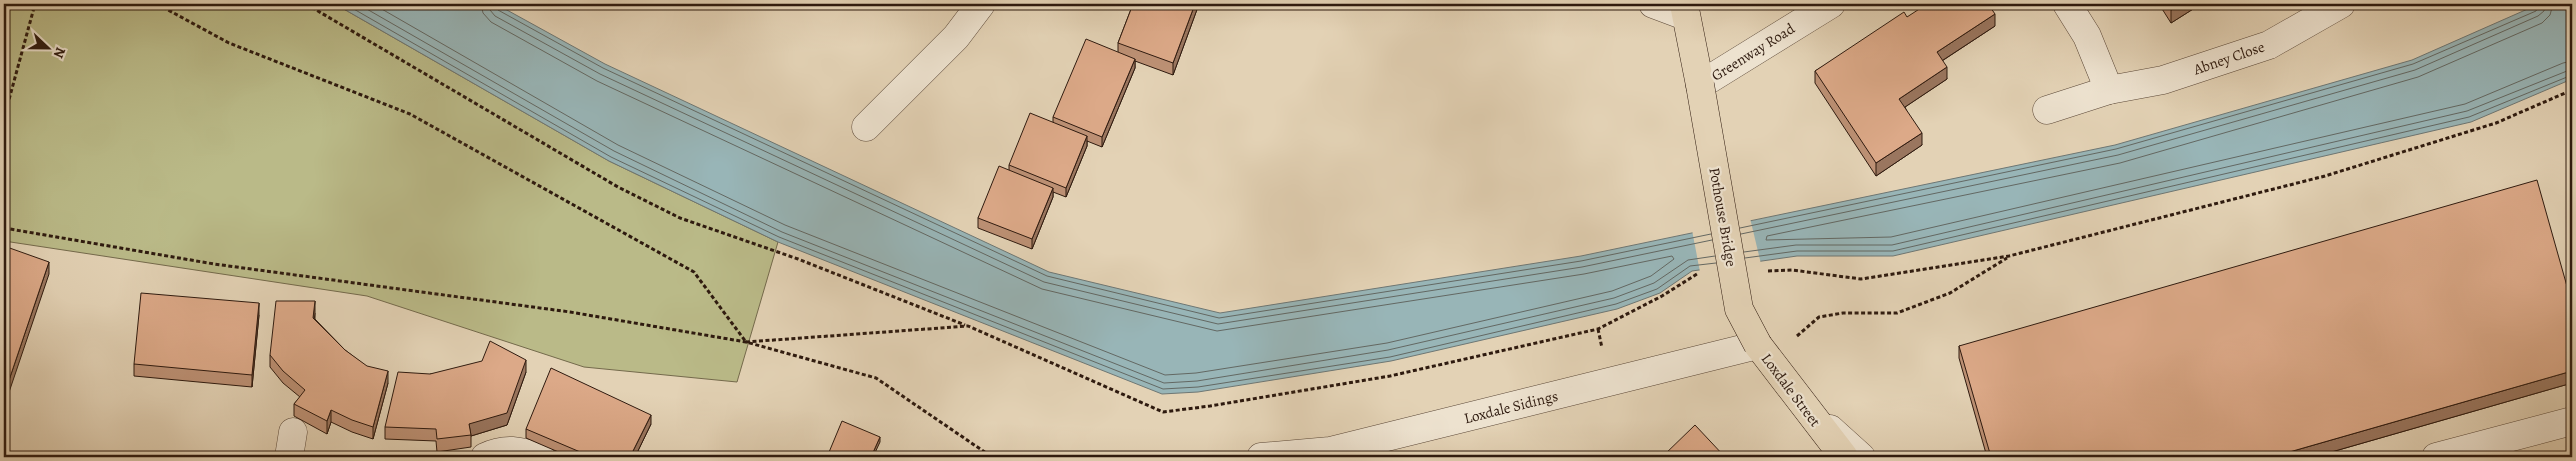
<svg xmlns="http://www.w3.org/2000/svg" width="2576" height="461" font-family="Alegreya,serif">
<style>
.green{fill:#baba88;stroke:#746a4c}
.water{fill:#98b5b7;stroke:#6e7774}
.pier{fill:#e3d2b5}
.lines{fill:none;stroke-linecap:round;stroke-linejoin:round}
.shore{stroke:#636863;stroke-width:1}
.minor-casing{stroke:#5b4838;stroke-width:29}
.major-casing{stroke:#2e1a0f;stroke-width:29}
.path{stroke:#2e1a0f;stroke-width:3;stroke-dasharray:4 2.5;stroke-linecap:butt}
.minor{stroke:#ede2cf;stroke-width:28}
.major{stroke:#e3d2b5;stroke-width:28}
.major-bridge-casing{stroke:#2e1a0f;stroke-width:29;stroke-linecap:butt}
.major-bridge{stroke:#e3d2b5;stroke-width:28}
.wall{fill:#bd9175;stroke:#2e1a0f}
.shaded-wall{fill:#9a765f;stroke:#2e1a0f}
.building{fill:#dca988;stroke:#2e1a0f}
.labels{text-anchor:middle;stroke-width:4.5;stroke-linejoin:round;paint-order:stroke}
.street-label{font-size:15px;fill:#2e1a0f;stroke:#ede2cf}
</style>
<rect width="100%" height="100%" fill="#e3d2b5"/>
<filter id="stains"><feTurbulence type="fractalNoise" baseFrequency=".004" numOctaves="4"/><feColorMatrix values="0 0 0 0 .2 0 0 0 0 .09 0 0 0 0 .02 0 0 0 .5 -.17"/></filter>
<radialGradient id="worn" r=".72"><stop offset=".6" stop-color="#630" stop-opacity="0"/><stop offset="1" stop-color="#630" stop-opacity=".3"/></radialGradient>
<polygon class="green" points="4,4 335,4 609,161 778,242 737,382 584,367 367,296 4,241"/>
<polygon class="water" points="335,4 496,4 605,64 1049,272 1220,313 1581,256 2115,145 2412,60 2539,4 2572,4 2572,79 2471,122 1893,256 1797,256 1692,271 1660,293 1617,309 1391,361 1198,392 1162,394 778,242 609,161"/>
<polygon class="pier" points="1750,218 1761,264 1700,272 1692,230"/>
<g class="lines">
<g class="shore">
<polyline points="345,4 611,157 779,237 1163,389 1198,387 1390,357 1616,304 1657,289 1690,266 1716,263"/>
<polyline points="358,4 614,151 782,232 1164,383 1197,381 1388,350 1614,298 1654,283 1688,260 1715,256"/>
<polyline points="373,4 618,145 785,225 1165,375 1196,373 1387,343 1612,291 1651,276 1674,259 1672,256 1584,274 1217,331 1042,289 597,81 491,22 483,13 481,4"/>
<polyline points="489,4 490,10 495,16 600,74 1044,282 1218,324 1582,267 1712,240"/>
<polyline points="495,4 498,10 603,68 1047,276 1219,318 1581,261 1711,234"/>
<polyline points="2553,4 2550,15 2542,23 2418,77 2120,163 1767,236 1766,240 1891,237 2465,104 2563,63 2572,61"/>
<polyline points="1740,228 2116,149 2413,64 2536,11 2539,4"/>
<polyline points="1741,234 2118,155 2415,70 2538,16 2544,11 2545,4"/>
<polyline points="1744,252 1796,245 1892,245 2467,111 2572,69"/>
<polyline points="1745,258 1797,251 1893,251 2469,117 2572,75"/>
</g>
<g class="minor-casing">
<g id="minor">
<polyline points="1653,4 1685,16"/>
<polyline points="2067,4 2087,36 2109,90"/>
<polyline points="1700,85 1831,4"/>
<polyline points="2047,110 2109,90 2163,80 2269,45 2341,4"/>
<polyline points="866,127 956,37 981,4"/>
<polyline points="1830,429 1861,457"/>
<polyline points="289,457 293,432"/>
<path d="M485 457C505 447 520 451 541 457"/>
<polyline points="1261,457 1330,451 1758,345"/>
<polyline points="2436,457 2572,421"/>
</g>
</g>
<g class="major-casing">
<g id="major">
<polyline points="1684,4 1700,85"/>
<polyline points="1758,345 1844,457"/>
</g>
</g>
<g class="path">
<polyline points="157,4 229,43 410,114 694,272 746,342"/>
<polyline points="306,4 618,187 680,218 798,259 965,325"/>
<polyline points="4,118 35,4"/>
<polyline points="4,228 214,264 570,312 746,342 876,378 992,457"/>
<polyline points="1768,271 1792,270 1861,279 2009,256 2325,176 2496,123 2572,90"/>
<polyline points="1598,329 1602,348"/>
<polyline points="1797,336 1819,317 1843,313 1897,313 1950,293 2007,258"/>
<polyline points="746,342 968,326 1163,412 1210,406 1390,376 1598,329 1662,296 1697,274"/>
</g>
<use href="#minor" class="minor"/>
<use href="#major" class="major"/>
<g class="major-bridge-casing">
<polyline id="major-bridge" points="1700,85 1739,309 1758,345"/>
</g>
<use href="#major-bridge" class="major-bridge"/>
</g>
<g class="wall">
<polygon points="1133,4 1199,4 1173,75 1135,61 1135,68 1102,147 1087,141 1087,146 1066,197 1053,192 1053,197 1032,249 978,228 978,218 1009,171 1009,165 1053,123 1053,117 1118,52 1118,43"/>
<polygon points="2159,4 2201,4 2171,23"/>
<polygon points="1907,17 1995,26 1942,61 1947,79 1905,107 1922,145 1876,176 1815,83 1815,71"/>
<polygon points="315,313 315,319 345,350 388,383 373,439 352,432 331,422 327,434 294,416 294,404 300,397 283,383 270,367 270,355"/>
<polygon points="259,315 252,387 134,376 134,364"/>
<polygon points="1959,346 2572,383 2314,457 1987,457 1959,358"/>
<polygon points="526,372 507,425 471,436 471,447 437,452 436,441 385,439 385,427 430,374"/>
<polygon points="651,424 635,457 570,457 526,438 526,429"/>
</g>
<g class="shaded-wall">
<polygon points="1195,4 1199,4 1173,75 1173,63"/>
<polygon points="2182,4 2201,4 2171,23 2171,10"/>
<polygon points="1995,14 1995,26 1937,64 1937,52"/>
<polygon points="1135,59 1135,68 1102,147 1102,137"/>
<polygon points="1947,67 1947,79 1899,111 1899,99"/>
<polygon points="1922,133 1922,145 1876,176 1876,163"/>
<polygon points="1087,136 1087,146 1066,197 1066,188"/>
<polygon points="1053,188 1053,197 1032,249 1032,239"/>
<polygon points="49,262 49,274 4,407 4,395"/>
<polygon points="315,301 315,313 313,330 313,318"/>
<polygon points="259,303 259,315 252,387 252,375"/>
<polygon points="526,360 526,372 507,425 471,436 469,424"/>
<polygon points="388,371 388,383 373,439 373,427"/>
<polygon points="2572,371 2572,383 2314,457 2272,457"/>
<polygon points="331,410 331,422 327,434 327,421"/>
<polygon points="651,415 651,424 635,457 630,457"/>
<polygon points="880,437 880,442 873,457 871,457"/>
</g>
<g class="building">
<polygon points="1133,4 1195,4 1173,63 1118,43"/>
<polygon points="1927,4 1988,4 1995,14 1937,52 1947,67 1899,99 1922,133 1876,163 1815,71 1904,12 1907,17"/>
<polygon points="2167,4 2182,4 2171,10"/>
<polygon points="1086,39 1135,59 1102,137 1053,117"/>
<polygon points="1030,113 1087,136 1066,188 1009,165"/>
<polygon points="999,166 1053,188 1032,239 978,218"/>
<polygon points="2537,180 2572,304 2572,371 2272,457 1991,457 1959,346"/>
<polygon points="4,246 49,262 4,395"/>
<polygon points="141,293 259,303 252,375 134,364"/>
<polygon points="276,301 315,301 313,318 345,350 367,366 388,371 373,427 352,420 331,410 327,421 294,404 305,390 283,371 270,355"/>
<polygon points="490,341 526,360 507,413 469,424 471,435 437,439 436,429 385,427 398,372 430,374 482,361"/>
<polygon points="551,368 651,415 630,457 592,457 526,429"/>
<polygon points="842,421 880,437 871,457 827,457"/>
<polygon points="1695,425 1725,457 1662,457"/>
</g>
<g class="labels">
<g class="street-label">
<text transform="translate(1753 52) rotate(-32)" y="5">Greenway Road</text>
<text transform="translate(2229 58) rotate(-19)" y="5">Abney Close</text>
<text transform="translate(1723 217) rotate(80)" y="5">Pothouse Bridge</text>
<text transform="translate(1791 390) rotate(53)" y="5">Loxdale Street</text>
<text transform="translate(1511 407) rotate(-14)" y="5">Loxdale Sidings</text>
</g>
</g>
<rect width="2576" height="461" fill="none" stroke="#e3d2b5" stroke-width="20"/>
<rect x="5" y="5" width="2566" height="451" fill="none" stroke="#2e1a0f" stroke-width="2.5"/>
<rect x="10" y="10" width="2556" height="441" fill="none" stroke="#2e1a0f"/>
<g transform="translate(48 48) rotate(112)" stroke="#ede2cf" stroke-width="4" paint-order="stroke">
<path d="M0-4L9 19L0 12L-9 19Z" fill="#2e1a0f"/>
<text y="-8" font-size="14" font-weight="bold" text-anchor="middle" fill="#2e1a0f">N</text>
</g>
<rect width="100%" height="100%" filter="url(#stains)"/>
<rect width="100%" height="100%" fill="url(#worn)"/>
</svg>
